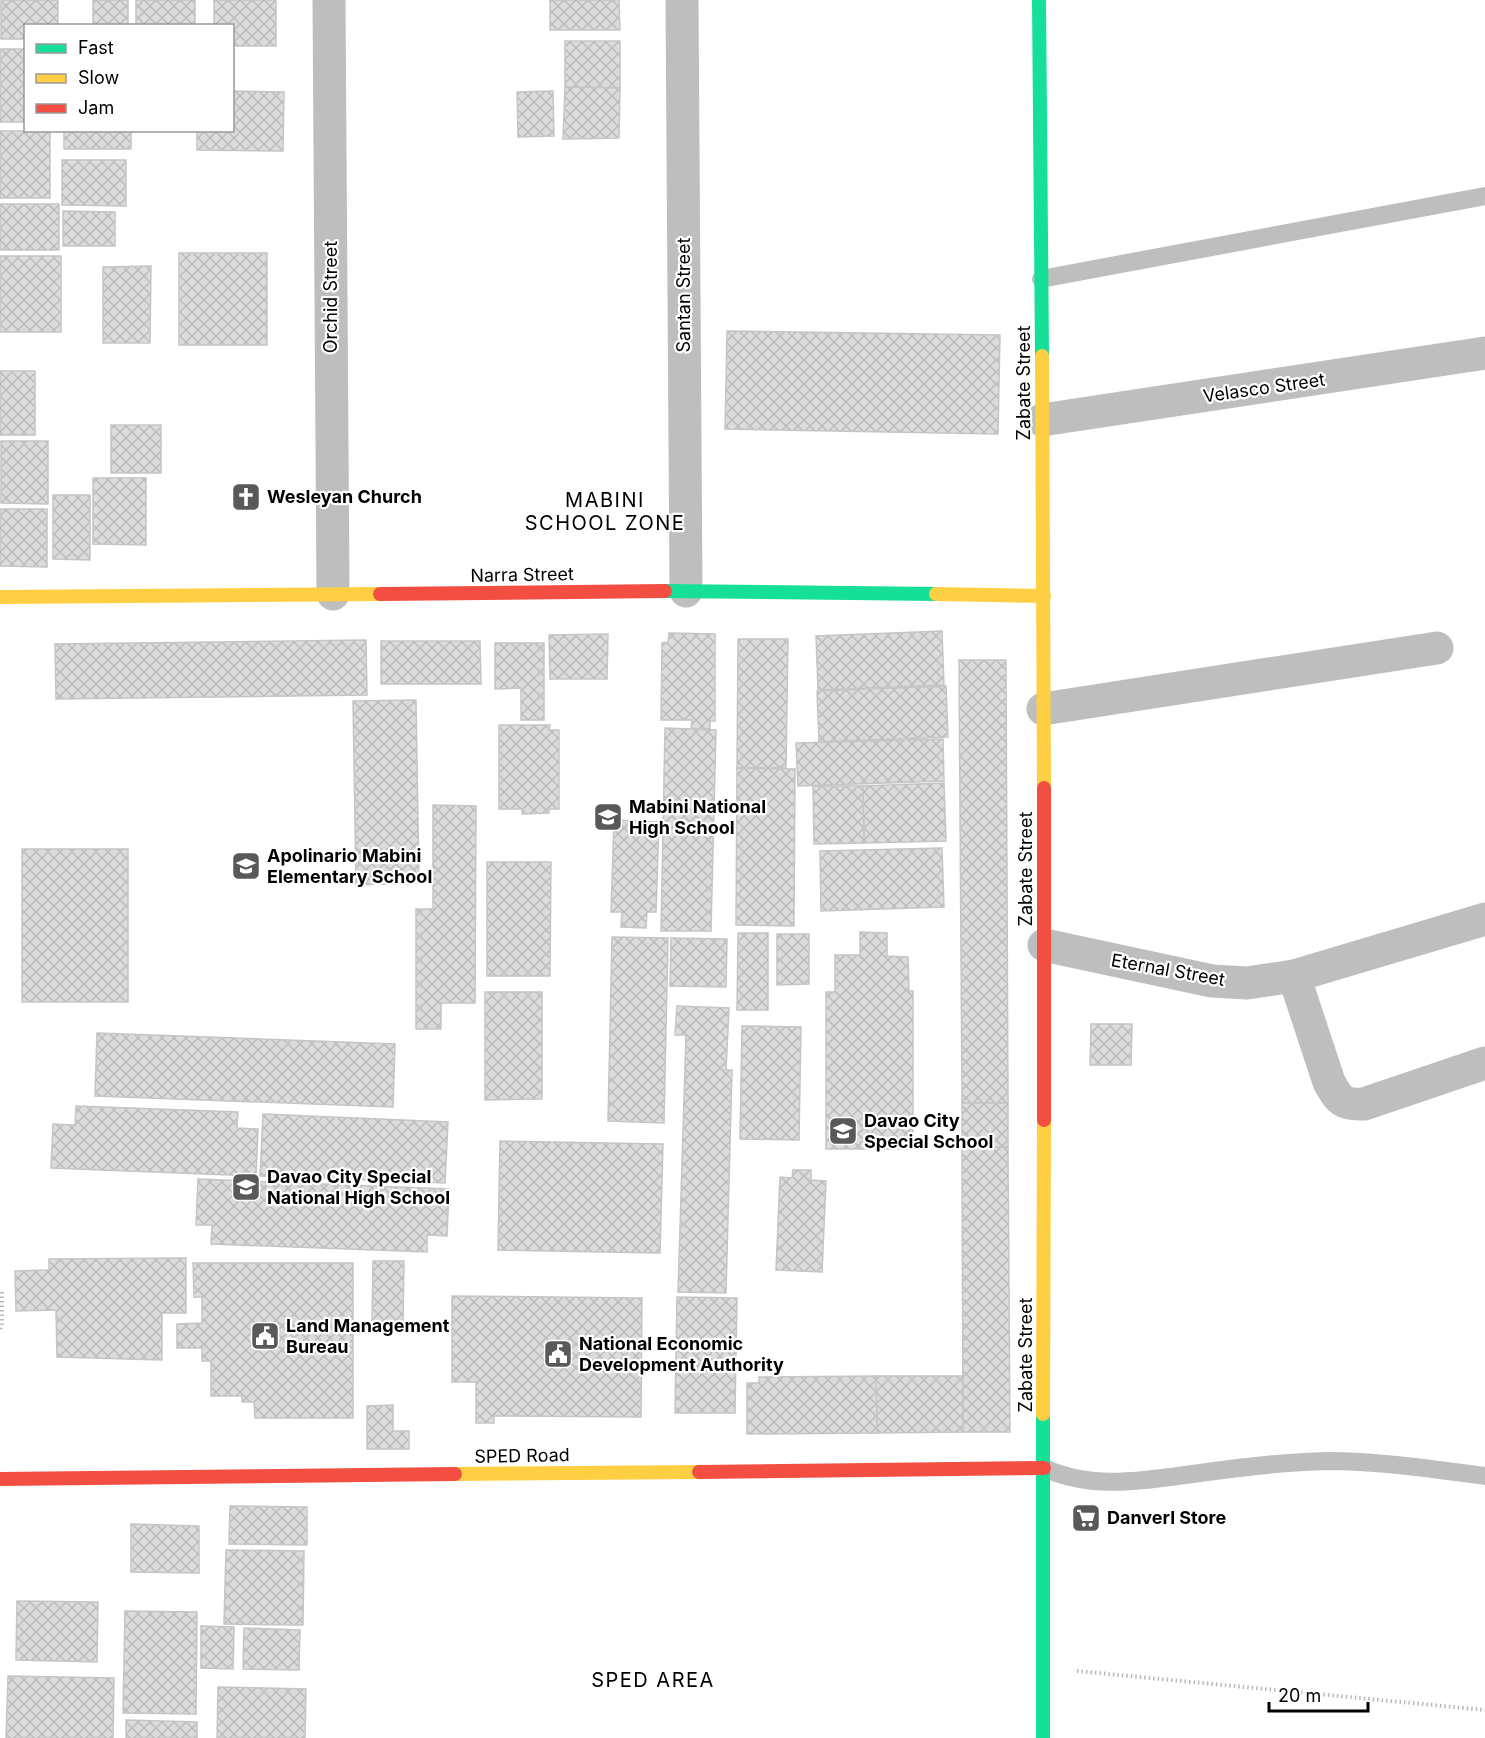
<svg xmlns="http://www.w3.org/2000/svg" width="1485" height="1738" font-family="Inter,sans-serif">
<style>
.building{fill:url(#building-cross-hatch);stroke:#c5c5c5;stroke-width:1.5}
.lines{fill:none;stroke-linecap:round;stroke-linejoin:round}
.path{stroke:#b8b8b8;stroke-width:4;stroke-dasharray:1.5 3;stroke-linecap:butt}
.lane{stroke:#bebebe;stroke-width:18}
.street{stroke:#bebebe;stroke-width:33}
.fast{stroke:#16e098;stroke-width:14}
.slow{stroke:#ffcf43;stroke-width:14}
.jam{stroke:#f24e42;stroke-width:14}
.labels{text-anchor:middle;stroke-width:4.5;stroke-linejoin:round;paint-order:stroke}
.street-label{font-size:18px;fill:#000;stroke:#fff}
.poi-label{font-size:18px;font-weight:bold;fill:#000;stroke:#fff;text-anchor:start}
.neighbourhood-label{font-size:20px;letter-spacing:1.5px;fill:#000;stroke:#fff}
</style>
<defs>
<pattern id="building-cross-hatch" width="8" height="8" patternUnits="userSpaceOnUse" patternTransform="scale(1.5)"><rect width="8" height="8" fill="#dcdcdc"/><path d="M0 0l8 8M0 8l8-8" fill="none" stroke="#bbb"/></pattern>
</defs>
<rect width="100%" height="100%" fill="#fff"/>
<g class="building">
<polygon points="1,0 58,0 58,26 26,26 26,39 1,39"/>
<rect x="93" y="0" width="35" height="26"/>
<rect x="136" y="0" width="59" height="26"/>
<polygon points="214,0 276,0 276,46 232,46 232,26 214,26"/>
<polygon points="550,0 619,0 620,30 550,30"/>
<polygon points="565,41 620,41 620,88 565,87"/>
<rect x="0" y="49" width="26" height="73"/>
<polygon points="565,87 620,88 619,138 563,139"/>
<polygon points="232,91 284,92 283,151 197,150 197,130 232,130"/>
<polygon points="553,91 554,136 518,137 517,92"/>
<rect x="64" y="130" width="67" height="19"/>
<rect x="0" y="131" width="50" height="67"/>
<polygon points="62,160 126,160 126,206 62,205"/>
<rect x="0" y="204" width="59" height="46"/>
<polygon points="63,211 115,212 115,246 63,246"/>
<rect x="179" y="253" width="88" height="92"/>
<rect x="0" y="256" width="61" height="76"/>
<polygon points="151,266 150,343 103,343 103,267"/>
<polygon points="727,331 1000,335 998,434 725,429"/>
<rect x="0" y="371" width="35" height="64"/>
<rect x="111" y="425" width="50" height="48"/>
<polygon points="1,441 48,441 48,504 1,503"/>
<polygon points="93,478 146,478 146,545 93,544"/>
<polygon points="53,495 90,495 90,560 53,559"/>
<polygon points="0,509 47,509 47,567 0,566"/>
<polygon points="942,631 944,685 818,690 816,636"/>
<polygon points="669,633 715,634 715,721 710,721 710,729 691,729 692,720 661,720 662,643 668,642"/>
<polygon points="608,634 607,679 550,679 549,635"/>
<polygon points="738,639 788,639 786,768 737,768"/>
<polygon points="366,640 367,695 56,699 55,644"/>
<polygon points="381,641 480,641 481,684 381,684"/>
<polygon points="495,643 544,643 544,720 521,720 521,688 495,689"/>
<polygon points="959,660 1006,660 1008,1103 962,1103"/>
<polygon points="946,686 948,737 819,742 817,691"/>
<polygon points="416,700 419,883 356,885 353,701"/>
<polygon points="499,725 550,725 549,730 559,730 559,809 549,809 549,813 522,814 522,809 499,809"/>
<polygon points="665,728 716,730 711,931 661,931"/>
<polygon points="943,739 944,781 798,786 796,743"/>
<polygon points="737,768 795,769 794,926 736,925"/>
<polygon points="944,783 946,841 864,843 863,786"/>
<polygon points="813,786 863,786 864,843 814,844"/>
<polygon points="433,805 476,806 475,1003 441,1003 441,1029 416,1029 416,909 433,909"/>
<polygon points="614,820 659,822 656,912 647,912 646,928 621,927 622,912 611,912"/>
<polygon points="942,848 944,907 821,911 820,851"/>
<rect x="22" y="849" width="106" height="153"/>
<polygon points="487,862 551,862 550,976 487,976"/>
<polygon points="860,932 887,933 887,956 908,957 909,991 913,991 913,1149 826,1149 826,992 835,992 835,955 860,955"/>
<polygon points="738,933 768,933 768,1010 737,1010"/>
<polygon points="777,934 809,934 809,984 777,985"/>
<polygon points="612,937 668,938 664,1123 608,1121"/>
<polygon points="671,938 727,939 726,987 670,986"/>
<polygon points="485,992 542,992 542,1099 485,1100"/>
<polygon points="677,1006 729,1008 726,1070 732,1070 726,1293 678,1292 686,1035 675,1035"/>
<polygon points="1091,1024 1132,1024 1131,1065 1090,1065"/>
<polygon points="742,1026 801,1027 799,1140 740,1139"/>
<polygon points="97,1033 395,1044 393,1107 95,1096"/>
<polygon points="962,1103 1008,1103 1008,1147 962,1148"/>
<polygon points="76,1106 238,1112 237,1128 258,1129 256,1176 51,1168 53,1124 75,1125"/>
<polygon points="263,1114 448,1122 445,1183 260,1176"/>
<polygon points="500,1141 663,1144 660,1253 498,1250"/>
<polygon points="1008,1147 1010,1432 963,1432 962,1148"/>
<polygon points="793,1170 811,1170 811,1180 826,1181 822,1272 776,1270 780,1177 792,1178"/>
<polygon points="198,1179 449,1189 447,1236 427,1235 427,1252 211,1244 212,1225 196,1225"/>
<polygon points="186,1258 186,1313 162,1313 162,1360 57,1357 56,1310 16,1311 15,1271 49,1270 49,1259"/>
<polygon points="373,1261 404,1261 403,1322 372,1322"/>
<polygon points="193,1263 353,1263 353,1418 255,1418 254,1402 242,1402 242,1396 211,1396 211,1361 202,1361 202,1348 177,1348 177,1324 202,1323 202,1297 194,1297"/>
<polygon points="452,1296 642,1298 641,1417 494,1416 494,1423 476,1423 476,1382 452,1382"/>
<polygon points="677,1297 737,1298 735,1413 675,1413"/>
<polygon points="876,1376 963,1376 963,1432 877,1433"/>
<polygon points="876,1376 877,1433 747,1434 747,1383 759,1383 759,1377"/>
<polygon points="393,1405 393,1431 409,1431 409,1449 367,1449 367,1406"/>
<polygon points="230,1506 307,1507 307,1545 229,1544"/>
<polygon points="131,1524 199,1526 199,1573 131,1572"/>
<polygon points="226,1550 304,1551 303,1625 224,1624"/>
<polygon points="17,1601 98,1602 97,1662 16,1660"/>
<polygon points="125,1611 197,1612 196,1714 123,1713"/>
<polygon points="201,1626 234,1627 233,1669 201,1668"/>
<polygon points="244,1628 300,1630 299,1670 243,1669"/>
<polygon points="8,1676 114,1678 113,1738 6,1738"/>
<polygon points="218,1687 306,1689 305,1738 217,1738"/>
<polygon points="126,1720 197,1722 197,1738 126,1738"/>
</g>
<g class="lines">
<g class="path">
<polyline points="0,1329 2,1325 2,1290"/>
<polyline points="1077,1671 1485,1710"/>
</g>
<g class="lane">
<polyline points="1041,279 1485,196"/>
<path d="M1044 1468C1095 1491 1146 1480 1200 1473 1242 1467 1284 1462 1327 1461 1380 1461 1432 1469 1485 1476"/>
</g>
<g class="street">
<polyline points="329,0 333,594"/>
<polyline points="682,0 686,591"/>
<polyline points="1042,420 1485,353"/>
<polyline points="1043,709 1437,648"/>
<polyline points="1044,945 1212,981 1247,983 1294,976 1485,919"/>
<path d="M1294 976 1329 1082C1339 1100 1342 1105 1364 1104L1485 1063"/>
</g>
<g class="fast">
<polyline points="1039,0 1042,356"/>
<polyline points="665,591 936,594"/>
<polyline points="1043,1738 1043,1414"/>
</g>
<g class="slow">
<polyline points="1042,356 1044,788"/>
<polyline points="936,594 1044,596"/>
<polyline points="0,597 380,594"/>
<polyline points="1043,1414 1044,1120"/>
<polyline points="455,1474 699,1472"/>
</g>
<g class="jam">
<polyline points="380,594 665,591"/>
<polyline points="1044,1120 1044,788"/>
<polyline points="699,1472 1044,1468"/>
<polyline points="0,1479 455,1474"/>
</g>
</g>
<defs>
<g id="church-square" transform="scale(1.5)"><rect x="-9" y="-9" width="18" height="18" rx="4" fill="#595959" stroke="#fff"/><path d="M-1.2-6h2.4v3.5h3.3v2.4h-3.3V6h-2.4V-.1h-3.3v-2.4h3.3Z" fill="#fff"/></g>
<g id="school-square" transform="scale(1.5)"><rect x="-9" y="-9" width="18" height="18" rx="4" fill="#595959" stroke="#fff"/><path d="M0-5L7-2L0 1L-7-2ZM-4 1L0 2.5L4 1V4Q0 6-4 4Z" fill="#fff"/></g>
<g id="civic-square" transform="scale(1.5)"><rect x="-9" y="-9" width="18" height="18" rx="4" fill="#595959" stroke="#fff"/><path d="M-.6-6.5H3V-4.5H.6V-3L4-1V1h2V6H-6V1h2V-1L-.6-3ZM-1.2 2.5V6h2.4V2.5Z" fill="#fff"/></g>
<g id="supermarket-square" transform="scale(1.5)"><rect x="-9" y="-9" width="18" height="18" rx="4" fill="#595959" stroke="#fff"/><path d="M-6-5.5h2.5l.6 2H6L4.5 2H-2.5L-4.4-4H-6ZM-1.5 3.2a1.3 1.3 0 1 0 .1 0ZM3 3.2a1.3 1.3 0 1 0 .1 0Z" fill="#fff"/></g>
</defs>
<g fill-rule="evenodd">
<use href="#church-square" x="246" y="497"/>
<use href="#school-square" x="608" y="817"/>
<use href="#school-square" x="246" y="866"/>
<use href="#school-square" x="843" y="1131"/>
<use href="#school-square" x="246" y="1187"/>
<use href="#civic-square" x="265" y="1336"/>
<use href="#civic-square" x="558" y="1354"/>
<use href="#supermarket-square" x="1086" y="1518"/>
</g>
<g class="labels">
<g class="street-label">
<text transform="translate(684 295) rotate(-90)" y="6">Santan Street</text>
<text transform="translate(331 297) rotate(-90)" y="6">Orchid Street</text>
<text transform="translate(1024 383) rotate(-90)" y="6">Zabate Street</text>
<text transform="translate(1264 388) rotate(-8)" y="6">Velasco Street</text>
<text transform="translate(522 575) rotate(-1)" y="6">Narra Street</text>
<text transform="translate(1026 869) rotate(-90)" y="6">Zabate Street</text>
<text transform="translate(1168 970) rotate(10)" y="6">Eternal Street</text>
<text transform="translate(1026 1355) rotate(-90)" y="6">Zabate Street</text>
<text transform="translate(522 1456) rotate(-1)" y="6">SPED Road</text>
</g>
<g class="poi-label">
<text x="267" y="503">Wesleyan Church</text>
<text x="629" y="813">Mabini National<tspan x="629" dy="21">High School</tspan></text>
<text x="267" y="862">Apolinario Mabini<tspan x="267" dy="21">Elementary School</tspan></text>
<text x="864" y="1127">Davao City<tspan x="864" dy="21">Special School</tspan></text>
<text x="267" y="1183">Davao City Special<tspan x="267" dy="21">National High School</tspan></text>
<text x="286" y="1332">Land Management<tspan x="286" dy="21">Bureau</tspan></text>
<text x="579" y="1350">National Economic<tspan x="579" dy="21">Development Authority</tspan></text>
<text x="1107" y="1524">Danverl Store</text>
</g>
<g class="neighbourhood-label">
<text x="605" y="507">MABINI<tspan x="605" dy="23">SCHOOL ZONE</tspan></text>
<text x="653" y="1687">SPED AREA</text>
</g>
</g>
<rect x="24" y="24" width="210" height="108" fill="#ffffff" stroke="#999999" stroke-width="1.5"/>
<rect x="36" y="44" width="30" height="9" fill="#16e098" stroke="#999999" stroke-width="1.5"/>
<text x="78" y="54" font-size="18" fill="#000000">Fast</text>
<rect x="36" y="74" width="30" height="9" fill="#ffcf43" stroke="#999999" stroke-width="1.5"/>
<text x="78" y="84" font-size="18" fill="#000000">Slow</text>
<rect x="36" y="104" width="30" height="9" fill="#f24e42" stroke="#999999" stroke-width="1.5"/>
<text x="78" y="114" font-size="18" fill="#000000">Jam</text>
<path d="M1269 1702v9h99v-9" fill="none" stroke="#000000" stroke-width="3"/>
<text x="1278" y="1702" font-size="18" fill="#000000" stroke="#ffffff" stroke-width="4.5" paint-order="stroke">20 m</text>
</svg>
